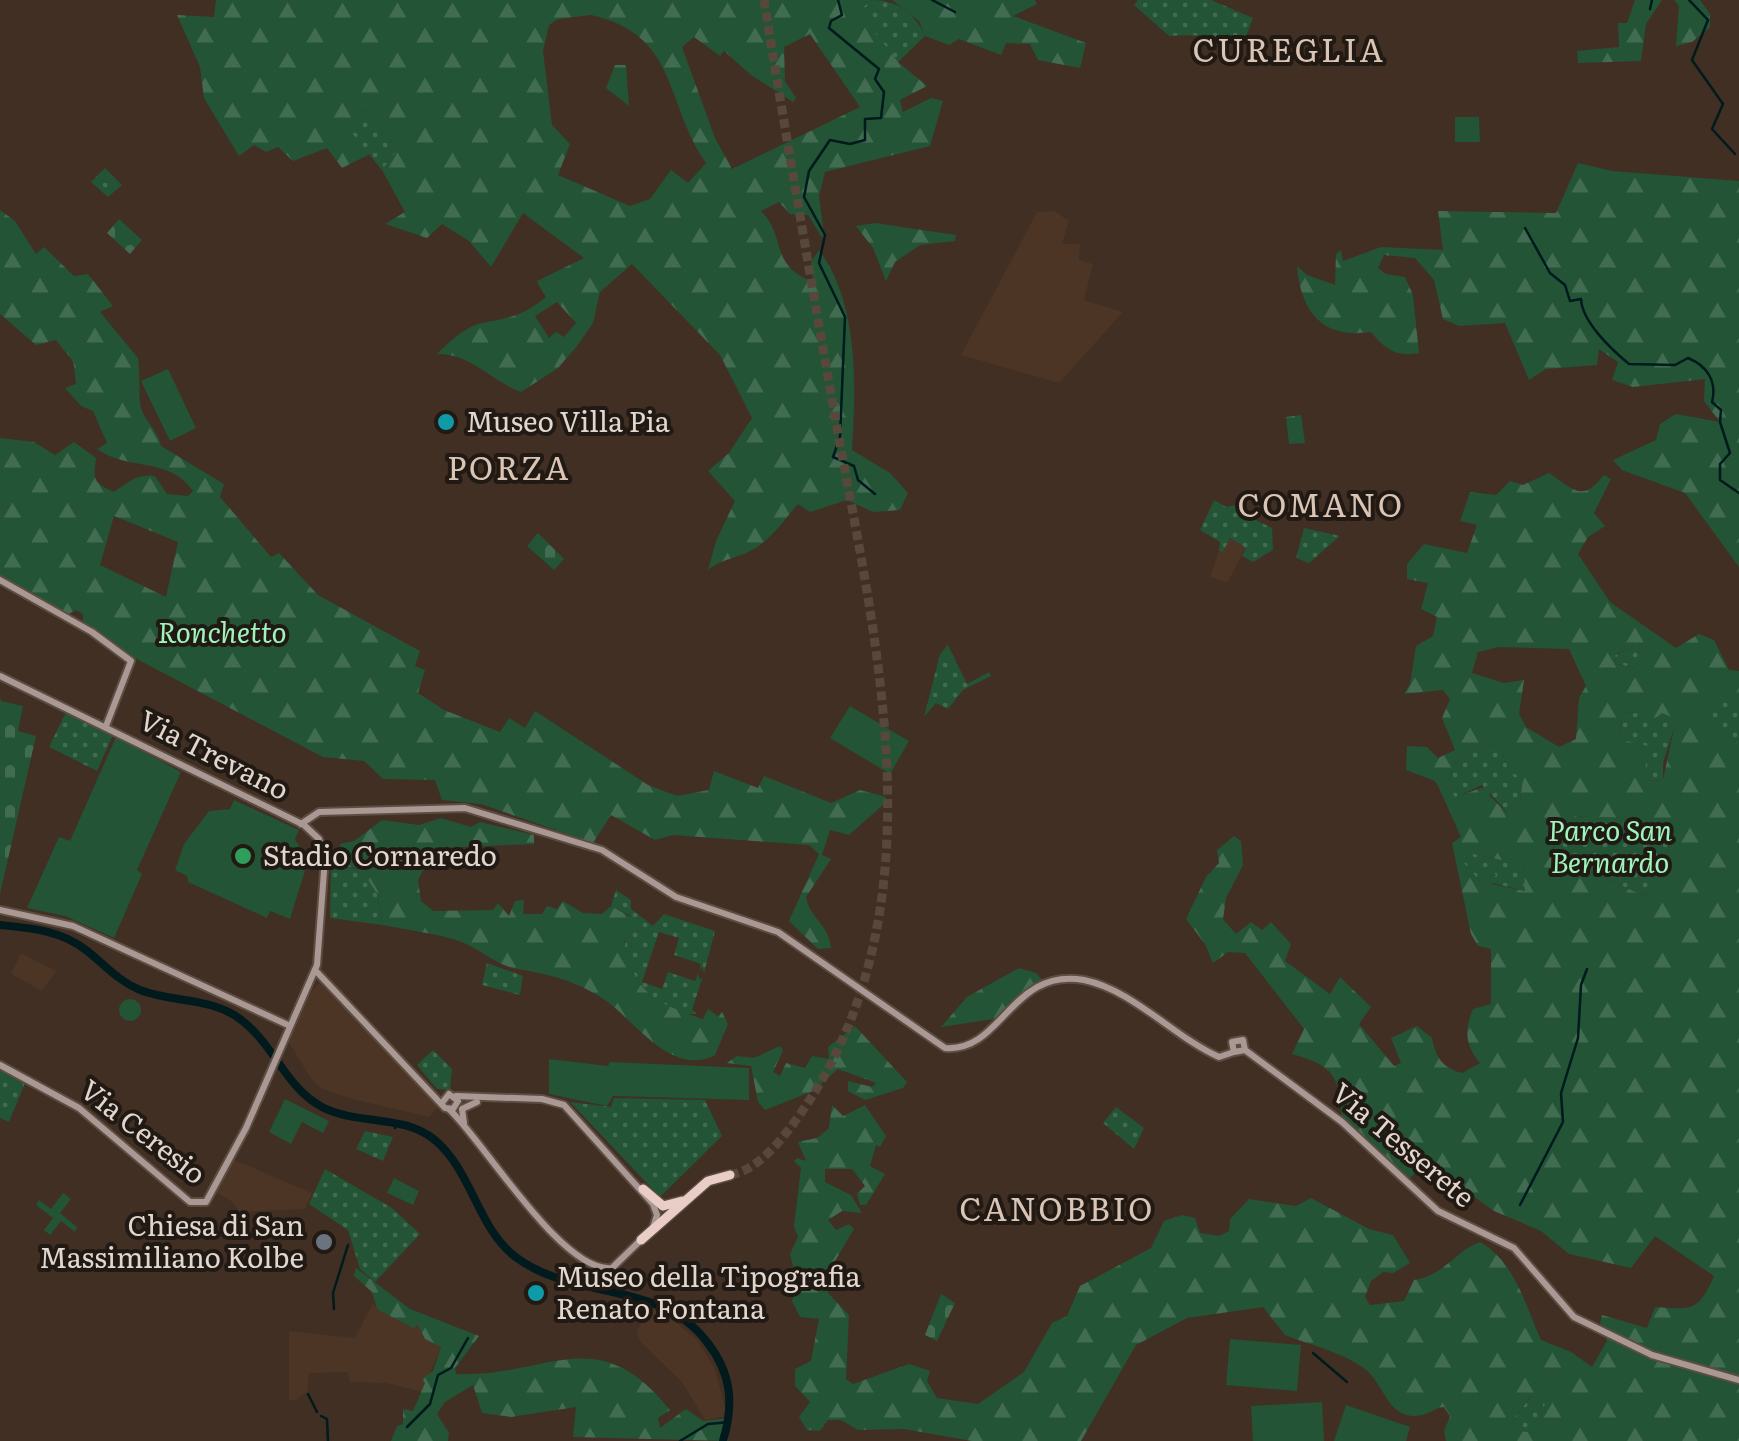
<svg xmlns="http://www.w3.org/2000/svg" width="1739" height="1441" font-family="Literata,serif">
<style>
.built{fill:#4c3524}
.grass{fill:url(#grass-dots)}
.forest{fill:url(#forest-firs);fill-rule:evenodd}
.cemetery{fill:url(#cemetery-stones)}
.garden{fill:#225435}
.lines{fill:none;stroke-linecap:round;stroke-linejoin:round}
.stream{stroke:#001a1e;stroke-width:2.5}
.river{stroke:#001a1e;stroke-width:8}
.highway-tunnel{stroke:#58483c;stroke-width:9;stroke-dasharray:9 4.5;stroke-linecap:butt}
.secondary-casing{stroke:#5d4d41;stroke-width:10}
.highway-casing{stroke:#5d4d41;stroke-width:12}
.secondary{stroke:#aa9894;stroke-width:6}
.highway{stroke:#e9cdc6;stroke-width:9}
.culture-dot{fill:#0f9aa8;stroke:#211913;stroke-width:4}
.leisure-dot{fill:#2e9e5b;stroke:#211913;stroke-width:4}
.worship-dot{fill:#6b7280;stroke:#211913;stroke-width:4}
.labels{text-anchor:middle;stroke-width:8;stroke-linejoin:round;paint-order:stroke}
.poi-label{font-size:28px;fill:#e2d7cf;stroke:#211913;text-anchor:start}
.park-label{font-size:28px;font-style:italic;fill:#9ef4ba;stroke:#211913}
.street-label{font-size:28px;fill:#e2d7cf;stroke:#211913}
.quarter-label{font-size:32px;letter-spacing:2.5px;fill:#dac4b4;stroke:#211913}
</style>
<defs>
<pattern id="grass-dots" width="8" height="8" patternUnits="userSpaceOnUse" patternTransform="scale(2.5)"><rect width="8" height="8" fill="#225435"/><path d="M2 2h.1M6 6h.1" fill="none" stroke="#426c51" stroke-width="1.8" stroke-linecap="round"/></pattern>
<pattern id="forest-firs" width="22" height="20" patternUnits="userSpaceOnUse" patternTransform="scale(2.5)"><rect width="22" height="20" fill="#225435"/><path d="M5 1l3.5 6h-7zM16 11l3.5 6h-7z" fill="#426c51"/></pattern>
<pattern id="cemetery-stones" width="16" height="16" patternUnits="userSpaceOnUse" patternTransform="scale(2.5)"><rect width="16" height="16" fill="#225435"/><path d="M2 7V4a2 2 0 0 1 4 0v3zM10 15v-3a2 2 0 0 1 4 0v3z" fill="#426c51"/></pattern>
</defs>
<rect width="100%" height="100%" fill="#402f22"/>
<g class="built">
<polygon points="1054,211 1069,221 1062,244 1080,244 1079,260 1093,264 1084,300 1123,312 1059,383 961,355 1037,212"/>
<polygon points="1230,538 1246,547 1227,583 1210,577 1219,551 1223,552"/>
<polygon points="21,953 56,971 42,991 11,974"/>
<polygon points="319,983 386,1046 439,1106 429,1117 352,1099 322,1089 312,1080 288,1041 305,999"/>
<polygon points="230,1158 312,1193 305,1209 240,1212 229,1199 214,1192"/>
<polygon points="373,1303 377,1309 418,1324 441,1347 422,1392 387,1383 350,1382 348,1372 309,1373 307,1392 294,1401 289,1399 289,1331 355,1338"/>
<polygon points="649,1308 666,1314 697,1340 715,1369 727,1416 705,1420 682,1382 641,1342 636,1333"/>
</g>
<g class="grass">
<path d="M872 0C897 0 915 13 925 36L898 62 857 11Z"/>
<path d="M1138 0H1211L1253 18 1246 37C1221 39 1196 33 1169 36L1134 5Z"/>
<polygon points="365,108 398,151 382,170 348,129"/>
<polygon points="105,168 122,185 108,197 91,182"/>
<polygon points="1214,500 1226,507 1236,505 1236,510 1272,528 1273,550 1253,562 1242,556 1246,548 1230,538 1223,552 1219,551 1220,542 1200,530"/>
<polygon points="1304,528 1340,536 1309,563 1296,558"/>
<polygon points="1640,643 1637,668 1616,664 1615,655"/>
<polygon points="948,645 967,684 989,672 991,676 963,690 948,709 936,703 924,717 940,654"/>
<polygon points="1712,696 1739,697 1739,743 1700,718"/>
<polygon points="66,712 113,735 97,771 49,747"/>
<polygon points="1622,712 1662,713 1677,719 1663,763 1663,780 1644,781 1632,745 1618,739"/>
<path d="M1497 745 1511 772 1523 778 1520 801 1507 812 1482 785 1455 798 1447 786C1453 755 1468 750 1497 745Z"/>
<path d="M1569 816C1602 817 1649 813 1674 837L1645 896 1590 872 1557 869 1551 853Z"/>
<polygon points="1470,853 1504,861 1519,856 1523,859 1525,891 1475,879 1463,864"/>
<polygon points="331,856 341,857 343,867 364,870 377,894 383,925 330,918"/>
<path d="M616 890 631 900V909L653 926 664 914 715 931 704 973 702 967 699 971 701 964 674 955 679 938 659 932 642 982 662 989 668 972 695 981 698 974 700 980 703 976 692 1010 697 1013C665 1023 628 979 625 947 624 937 629 926 631 916L611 906Z"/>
<polygon points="487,963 523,976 520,995 482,985"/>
<polygon points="433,1050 452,1069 450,1090 437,1089 417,1065"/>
<polygon points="0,1070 25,1083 9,1122 0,1118"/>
<polygon points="614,1098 705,1100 722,1136 660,1197 570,1102 611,1107"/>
<polygon points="1116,1107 1144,1128 1134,1149 1103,1123"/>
<polygon points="365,1131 393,1137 383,1161 356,1149"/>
<polygon points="325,1169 392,1208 420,1234 375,1282 360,1269 348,1230 309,1204"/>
<polygon points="1532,1395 1546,1404 1535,1433 1520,1431 1512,1421"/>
</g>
<g class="forest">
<path d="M216 0H872L858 11 898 62 927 86 900 100 903 112 931 98 943 101 930 146 825 172 819 196 825 242 808 215 790 214 779 202 761 211C788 239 768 264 813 282L811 262 819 250C859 303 856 387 852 450L890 473 908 493 900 510 873 512 847 500 810 512 798 504C784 520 771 540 752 550 736 559 723 558 708 570L716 541 735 501 708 471 729 453 752 418 720 355 632 264 600 292 593 323 577 346 558 368 521 392C490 380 470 353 437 354 448 343 466 326 482 323 511 317 521 317 546 297L537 281 584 258 523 213 491 267 469 241 442 224 427 238 385 224 405 212 382 170 397 150 365 108 348 129 370 154 342 168 327 148 293 161 278 147 266 152 254 145 239 156 204 98 200 67 177 15 214 17ZM591 15C679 35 664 102 706 163L688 183 671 170 650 199 630 206 558 175 570 144 552 125 543 51 549 25 558 19ZM810 34 860 107 732 169 715 138 682 47 694 37 720 56 724 51 751 75 793 102 796 98 785 81 784 47ZM557 302 576 323 564 337 556 332 549 338 535 316Z"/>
<polygon points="892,0 1035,0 1037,4 1013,16 1086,43 1080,68 1038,60 1030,44 1006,43 1001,55 959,39 949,45 925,36 919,21"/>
<polygon points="1635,0 1662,0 1646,24 1641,61 1578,63 1577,51 1619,47 1618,23 1627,23"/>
<polygon points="1674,0 1700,0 1710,14 1710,27 1692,42 1676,46 1679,6"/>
<polygon points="615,65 626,65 629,106 606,88"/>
<path d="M1578 163 1612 171 1739 181V567L1685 493 1622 470 1613 460 1656 440 1660 424 1676 414 1720 422 1704 401 1705 379 1633 387 1612 380 1618 362 1599 349 1597 365 1546 369 1529 380 1505 323 1459 326 1443 319 1434 280 1415 258 1384 255 1378 268 1386 274 1405 277 1413 295 1419 353C1396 357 1386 350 1371 332 1324 339 1301 314 1297 266L1307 275 1335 285 1336 254 1341 250 1343 261 1381 247 1443 250 1438 211 1556 213Z"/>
<path d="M0 210 15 221 36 254 44 247 74 276 88 274 113 306 100 312 138 358C140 372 139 391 140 403 142 420 158 429 161 446L224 484 220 497 271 557 279 553 318 595 420 651 415 666 425 670 418 693 444 710 500 732 509 718 525 728 535 711 648 785 677 796 709 790 714 771 758 788 764 776 831 803 860 790 886 797 885 803 849 835 830 830 822 855 831 859 806 897C810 919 829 924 831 948L818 949 789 921 819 854 809 845 673 835 655 840 611 815 593 843 481 804 442 800 435 780 383 779 364 761 323 757 135 658 83 623V614L76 610 67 615 0 577V438L34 442 55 455 74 442 96 458C93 480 93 482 114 492 126 484 137 473 155 476L167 494 188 496 193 491C169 456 127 471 97 449L107 443 93 411 81 406 65 388 76 384C73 352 75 366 56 340L36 345 0 314ZM114 516 178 542 166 597 100 565Z"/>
<polygon points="875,223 956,235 955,241 920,245 895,262 886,281 873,248 856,226"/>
<path d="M1549 473C1574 490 1582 503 1604 475L1611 479 1594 513 1605 526 1588 537 1578 554 1610 602 1676 648 1699 634 1714 640 1729 670 1739 671V697H1712L1701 718 1739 743V1441H1446L1444 1431 1450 1416 1444 1407C1434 1408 1431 1413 1422 1415 1388 1423 1384 1382 1364 1368 1341 1352 1311 1345 1285 1335L1263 1307 1187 1318 1136 1345 1081 1441H972L904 1429 858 1430 841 1420H828L820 1431 807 1430 799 1417 810 1402 795 1386V1369L811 1361 819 1319 800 1317 792 1301 797 1283 790 1254 798 1237 794 1226 801 1168 794 1161 797 1158 806 1161 798 1142 817 1138 829 1128 832 1105 843 1116 865 1105 886 1136 880 1147 876 1145 870 1166 885 1174 866 1205H860L857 1194 865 1186 852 1169H825V1182L851 1195 862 1213 842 1211 828 1220 836 1230 849 1224 854 1229 832 1266 828 1293 849 1315 846 1379 853 1384 909 1364 930 1371 927 1381 937 1398 978 1404 1024 1372 1052 1323 1067 1316 1080 1286 1151 1248 1164 1221 1182 1215 1195 1218 1200 1233 1219 1236 1229 1231 1230 1219 1249 1199 1296 1206 1311 1198 1369 1229 1393 1235 1410 1263 1393 1273 1383 1272 1371 1281 1365 1297 1370 1305 1404 1301 1414 1280C1444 1276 1455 1251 1480 1242 1516 1263 1525 1305 1541 1340L1571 1352 1592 1367 1607 1341 1600 1324 1602 1315 1647 1328 1655 1307C1692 1310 1699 1311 1714 1276L1655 1236 1631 1268 1569 1254 1541 1231 1494 1211 1427 1163 1406 1181 1342 1122C1340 1078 1336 1066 1292 1054L1304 1029 1245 953 1228 952 1213 963 1205 944 1186 919 1206 877 1219 863 1217 850 1234 836 1241 841 1243 865 1226 898 1223 919 1236 934 1251 922 1262 930 1271 922 1291 944 1285 961 1330 994 1340 977 1371 1007 1359 1024 1394 1066 1401 1063 1391 1038 1417 1026 1432 1038C1436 1058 1443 1068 1462 1073L1480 1063C1465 1046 1464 1029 1473 1009L1491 1004V949L1478 946 1471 934 1452 843 1461 837 1439 788 1435 781 1406 770 1407 746 1427 747 1438 758 1455 750 1442 718 1450 699 1443 690 1404 694 1410 684 1416 646 1433 636 1437 617 1421 609 1428 583 1407 579V564L1424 544 1467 553 1477 525 1460 521 1470 492 1496 495 1510 481 1523 485ZM1640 644 1636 668 1616 664 1615 654ZM1499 647 1569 649 1586 686 1579 698 1576 739 1559 747 1526 727 1519 714 1524 680 1504 683 1472 673 1478 652ZM1622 712H1635L1650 722 1662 713 1676 719 1663 780 1644 781 1648 746 1618 739ZM1497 745 1511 772 1523 778 1520 801 1506 812 1489 795 1490 785 1455 797 1447 786C1453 755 1468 750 1497 745ZM1569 816 1627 818 1643 841 1666 830 1674 837 1645 896 1590 872 1556 869 1551 852ZM1470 853 1505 861 1519 856 1523 859 1525 891 1491 884 1496 875 1492 870 1480 881 1464 863ZM1531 1396 1545 1404 1535 1433 1520 1431 1512 1421Z"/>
<path d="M441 818 471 827 480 822 534 835V844L435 848 418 880 421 901 433 911 493 910 498 903 509 916 515 901 524 900 523 914H542L547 906 557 909 563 901 583 913 602 914 611 906 636 920 635 930 624 941C632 993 658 1004 703 1019L708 1009 718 1016 722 1012 728 1024 715 1055C672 1078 634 1020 605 1000 576 980 547 974 513 968 495 964 477 947 459 941 435 933 407 930 383 925L377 894 361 868 343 867 340 844 354 841 382 820 419 825Z"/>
<polygon points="1019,968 1036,973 1045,983 1000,1018 941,1027 967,997"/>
<polygon points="855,1026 907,1082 903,1088 865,1100 848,1091 848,1081 872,1087 876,1083 838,1069 813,1091 765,1110 758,1102 751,1066 727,1063 737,1056 754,1058 780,1046 783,1050 773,1072 780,1076 786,1063 805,1068 812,1056 829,1059 828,1047"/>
<path d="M356 1268 410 1309 479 1336 455 1368 456 1374C547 1378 597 1318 670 1410L658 1418 660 1428 686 1409 703 1421 729 1418 728 1441 573 1437 576 1407 511 1417 482 1413 473 1385 445 1402 437 1414 449 1433 448 1441H391L397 1426 403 1424V1409L413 1411 425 1383 422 1379 433 1371 441 1347 425 1339 418 1325 413 1328 377 1309 372 1292 354 1276Z"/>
</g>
<g class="cemetery">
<polygon points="119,219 142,240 130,254 107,233"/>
<polygon points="1301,415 1305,443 1289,444 1286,417"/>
<polygon points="538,533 564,559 554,570 527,546"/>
<polygon points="0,697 1,701 23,706 18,731 36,736 0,894"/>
<polygon points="941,1294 955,1303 937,1341 925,1335"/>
</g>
<g class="garden">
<polygon points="1455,117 1479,117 1480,142 1455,142"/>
<polygon points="168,369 196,428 170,441 141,381"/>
<polygon points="850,706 909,741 890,774 830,738"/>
<polygon points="116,737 181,772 137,870 142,874 114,938 65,916 27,908 59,837 70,841"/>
<polygon points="234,800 299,830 295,839 308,861 290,919 270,911 267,918 188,882 187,876 175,870 184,844 209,811 230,809"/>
<circle cx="130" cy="1010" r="11"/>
<polygon points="549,1059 608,1066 610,1062 749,1068 749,1100 613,1096 607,1106 549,1094"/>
<polygon points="285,1099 329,1121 323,1133 302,1122 291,1144 269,1132"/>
<polygon points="394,1178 419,1191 413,1205 387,1193"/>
<polygon points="63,1193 71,1199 60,1213 77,1227 75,1232 61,1221 50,1235 44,1230 53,1218 36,1205 39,1200 51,1209"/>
<polygon points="1230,1339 1301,1345 1297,1391 1226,1385"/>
<polygon points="1322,1402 1324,1441 1253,1441 1251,1406"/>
<polygon points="1346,1405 1410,1427 1406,1441 1334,1441"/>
</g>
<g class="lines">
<g class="stream">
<polyline points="838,0 842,15 831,21 829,28 879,69 875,79 884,92 881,118 865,119 865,140 850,144 830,140 809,171 804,197 825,235 819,263 845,317 840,437 833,457 854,466 858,480 875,494"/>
<polyline points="932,0 955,12"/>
<polyline points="1689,0 1708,20 1692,60 1723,104 1712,129 1735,154"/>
<polyline points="1650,9 1652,0"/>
<path d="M1525 228 1550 273 1565 285 1570 301 1581 299C1582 322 1612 350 1629 364L1675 365 1688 358C1708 366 1717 382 1712 402L1721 410 1720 422 1730 453 1720 464V480L1739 493"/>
<polyline points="395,1128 396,1121"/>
<polyline points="1520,1205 1563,1122 1561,1093 1578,1038 1581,985 1587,969"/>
<polyline points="334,1309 333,1293 348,1245"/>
<polyline points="1313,1353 1347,1382"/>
<polyline points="308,1394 317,1412"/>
<polyline points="321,1416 327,1419 328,1441"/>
<polyline points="407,1427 430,1404 438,1375 451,1368 468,1338"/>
<polyline points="680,1441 708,1424 729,1422"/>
</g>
<path class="river" d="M0 925C31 928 60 930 86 950 104 964 118 981 140 990 173 1003 211 997 240 1019 274 1044 285 1087 322 1107 359 1126 403 1113 436 1141 473 1173 478 1230 517 1258 576 1301 660 1280 707 1342 732 1374 734 1404 723 1441"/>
<path class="highway-tunnel" d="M730 1175C763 1170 794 1124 811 1098 942 892 874 635 834 411 810 274 786 137 764 0"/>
<g class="secondary-casing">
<g id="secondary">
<polyline points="0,580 92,632 131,661 106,726"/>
<polyline points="0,676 304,825 319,839 325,858 317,965 246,1128 206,1202 190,1202 79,1108 0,1065"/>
<path d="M301 824 319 812 465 808 602 850 676 897 778 932 945 1048C1002 1053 1011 967 1084 980 1133 990 1174 1037 1219 1057L1234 1052"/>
<polyline points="0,910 73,926 288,1025"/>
<polyline points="315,970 445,1108 453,1109 458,1101 449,1094 442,1103"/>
<polyline points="1245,1050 1234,1052 1232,1042 1243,1040 1245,1050 1342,1122 1438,1211 1514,1248 1574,1317 1652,1355 1739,1380"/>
<polyline points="456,1096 542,1099 564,1105 653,1204 657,1215 653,1228"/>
<path d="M449 1109C485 1143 563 1274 612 1268L644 1237"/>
<polyline points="464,1123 462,1109 477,1102"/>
</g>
</g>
<g class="highway-casing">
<g id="highway">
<polyline points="643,1189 663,1206 682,1201"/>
<polyline points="641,1240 708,1181 730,1175"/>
</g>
</g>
<use href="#secondary" class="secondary"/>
<use href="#highway" class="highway"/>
</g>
<g class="culture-dot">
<circle cx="446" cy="422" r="10"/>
<circle cx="536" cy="1293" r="10"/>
</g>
<circle class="leisure-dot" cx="243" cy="856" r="10"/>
<circle class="worship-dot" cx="324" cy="1242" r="10"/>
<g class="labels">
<g class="poi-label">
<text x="466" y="432">Museo Villa Pia</text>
<text x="263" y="866">Stadio Cornaredo</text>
<text x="304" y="1236" text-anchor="end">Chiesa di San<tspan x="304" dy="32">Massimiliano Kolbe</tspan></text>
<text x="556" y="1287">Museo della Tipografia<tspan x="556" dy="32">Renato Fontana</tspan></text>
</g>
<g class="park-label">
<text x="222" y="643">Ronchetto</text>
<text x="1610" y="841">Parco San<tspan x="1610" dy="32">Bernardo</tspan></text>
</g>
<g class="street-label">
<text transform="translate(214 755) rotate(27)" y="10">Via Trevano</text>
<text transform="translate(143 1132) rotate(38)" y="10">Via Ceresio</text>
<text transform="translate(1403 1145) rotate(40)" y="10">Via Tesserete</text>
</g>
<g class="quarter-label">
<text x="1289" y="62">CUREGLIA</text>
<text x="509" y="480">PORZA</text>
<text x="1321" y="517">COMANO</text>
<text x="1057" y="1221">CANOBBIO</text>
</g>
</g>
</svg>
